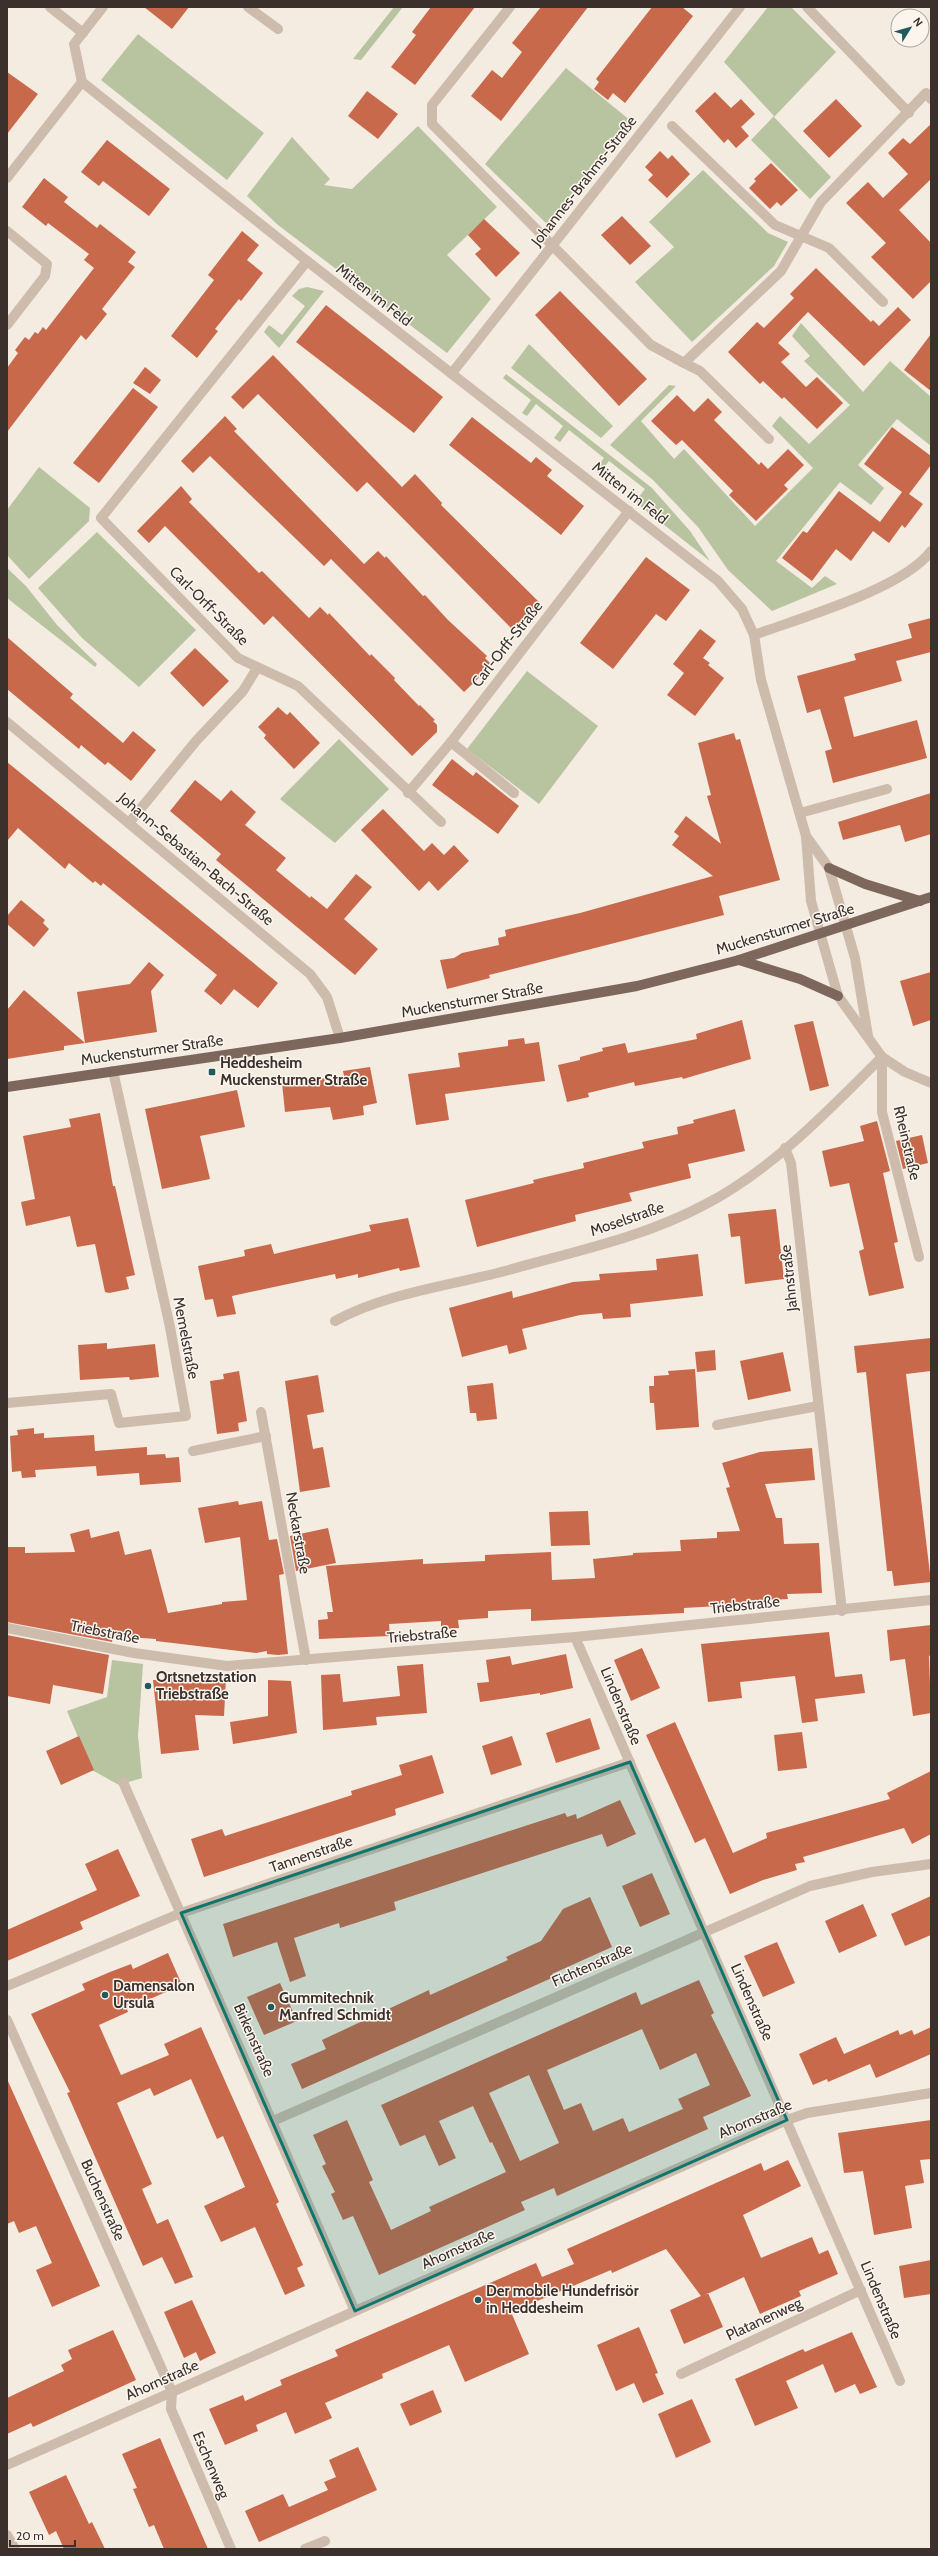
<svg xmlns="http://www.w3.org/2000/svg" width="938" height="2556" font-family="Cabin,sans-serif">
<style>
.green{fill:#b8c4a0}
.building{fill:#c8694b;fill-rule:evenodd}
.lines{fill:none;stroke-linecap:round;stroke-linejoin:round}
.minor{stroke:#cdbbac;stroke-width:10}
.major{stroke:#7d675c;stroke-width:10}
.marked{fill:#0f766e;fill-opacity:0.2;stroke:#0f766e;stroke-width:3;stroke-linejoin:round}
.poi-dot{fill:#1f5a5e;stroke:#fbf5ee;stroke-width:1.5}
.labels{text-anchor:middle;stroke-width:3;stroke-linejoin:round;paint-order:stroke}
.street-label{font-size:15px;fill:#3b302b;stroke:#fbf5ee}
.poi-label{font-size:15px;font-weight:bold;fill:#3b302b;stroke:#fbf5ee;text-anchor:start}
</style>
<rect width="100%" height="100%" fill="#f4ebe1"/>
<g class="green">
<polygon points="394,7 403,7 361,60 353,59"/>
<polygon points="768,7 791,7 836,52 774,117 831,177 810,199 751,140 774,116 724,62"/>
<polygon points="138,34 264,133 227,180 101,80"/>
<polygon points="566,68 631,121 547,224 485,164"/>
<polygon points="418,126 497,207 447,255 491,299 447,353 278,225 247,196 292,137 330,179 324,185 352,189"/>
<polygon points="703,170 768,233 788,242 774,266 692,342 635,282 674,247 649,222"/>
<polygon points="307,287 324,291 279,348 264,332 269,325 282,335 305,306 292,296 299,289"/>
<polygon points="801,323 863,392 890,361 931,397 931,446 897,419 858,465 884,488 871,505 840,482 776,561 812,588 825,576 837,584 772,611 728,570 698,527 653,480 610,445 669,385 676,386 641,421 674,459 684,449 755,526 813,468 772,426 780,416 809,444 850,405 804,361 810,356 792,336"/>
<polygon points="529,344 613,426 601,438 511,368"/>
<polygon points="506,374 652,488 690,531 710,561 635,502 645,489 609,461 599,474 595,470 604,458 569,430 560,442 554,438 563,426 536,404 527,416 522,413 531,400 503,378"/>
<polygon points="39,467 90,508 89,521 29,579 7,555 7,510"/>
<polygon points="97,532 196,630 139,687 82,638 38,588"/>
<polygon points="7,568 26,586 57,625 97,664 95,667 7,598"/>
<polygon points="527,671 598,726 539,804 467,749"/>
<polygon points="339,739 389,789 335,843 280,799"/>
<polygon points="112,1660 143,1664 138,1736 142,1778 119,1785 92,1770 67,1711 107,1697"/>
</g>
<g class="building">
<polygon points="144,7 189,7 172,29"/>
<polygon points="431,7 475,7 415,85 391,67 416,35 412,32"/>
<polygon points="541,7 588,7 501,121 471,96 492,70 502,78 522,52 512,43"/>
<polygon points="652,7 682,7 693,16 625,103 613,93 608,100 594,89 599,82 596,79"/>
<polygon points="7,72 38,94 7,134"/>
<polygon points="367,91 398,114 378,139 348,116"/>
<polygon points="715,92 731,108 741,99 755,114 741,127 749,136 736,148 728,139 724,143 695,111"/>
<polygon points="836,99 862,126 829,158 803,131"/>
<polygon points="931,124 931,179 899,210 931,243 931,281 913,299 871,257 886,243 846,203 868,182 883,198 908,174 888,153 903,138 910,144"/>
<polygon points="107,140 170,189 149,216 103,181 99,186 81,172"/>
<polygon points="660,151 668,159 672,155 690,174 667,198 648,180 653,175 645,167"/>
<polygon points="771,163 798,190 781,206 777,202 770,209 749,188 756,181 754,179"/>
<polygon points="44,178 68,197 64,202 97,228 100,224 136,252 128,262 135,267 102,309 107,314 86,340 81,335 7,432 7,368 18,353 15,350 25,337 29,340 35,332 38,334 43,327 46,330 94,268 84,260 89,254 48,223 46,226 22,207"/>
<polygon points="622,216 651,246 630,265 601,235"/>
<polygon points="484,219 520,253 496,277 475,254 481,249 468,235"/>
<polygon points="242,231 259,245 247,260 263,273 241,301 239,299 215,329 218,331 197,358 171,336 214,280 208,275"/>
<polygon points="816,268 871,322 873,320 879,326 898,307 911,320 864,366 808,312 778,343 790,354 781,362 806,387 817,377 843,403 817,429 784,397 782,399 763,381 760,384 728,352 757,322 764,328 794,298 790,294"/>
<polygon points="560,291 647,379 619,406 535,315"/>
<polygon points="326,305 443,397 414,433 296,342"/>
<polygon points="931,334 931,391 904,370"/>
<polygon points="273,355 402,487 415,474 442,503 441,505 540,603 513,630 367,482 357,492 258,394 243,409 231,397"/>
<polygon points="145,367 161,380 150,394 133,383"/>
<polygon points="133,388 158,407 99,483 73,463"/>
<polygon points="677,395 694,412 708,398 722,412 714,420 759,465 761,462 768,469 788,449 804,465 784,485 788,489 756,521 729,495 733,491 682,440 676,445 651,421"/>
<polygon points="225,416 237,429 234,431 364,564 378,551 385,558 386,556 423,596 425,595 448,620 487,656 485,658 492,665 464,692 331,559 324,566 210,456 193,473 181,461"/>
<polygon points="472,417 531,463 536,457 552,470 547,476 584,506 561,535 449,445"/>
<polygon points="892,427 931,456 931,465 909,494 923,504 905,528 902,525 889,543 873,531 851,561 836,549 812,581 782,558 803,531 807,533 839,491 880,522 902,492 864,464"/>
<polygon points="181,486 192,499 189,502 259,573 262,571 309,618 320,607 328,615 329,613 370,656 371,654 395,678 394,680 419,706 420,705 435,720 433,721 437,725 437,732 412,756 273,616 264,625 165,526 149,543 137,531"/>
<polygon points="646,557 690,590 666,621 656,614 613,669 580,643"/>
<polygon points="931,618 931,652 896,661 902,681 844,697 854,737 917,720 927,758 833,783 825,751 832,749 820,709 807,713 797,676 856,660 854,654 912,638 908,624"/>
<polygon points="700,629 716,641 703,658 710,663 708,665 724,678 695,716 667,695 684,673 673,664"/>
<polygon points="7,637 73,694 70,698 123,743 133,731 156,750 131,781 108,762 105,765 81,745 79,749 7,689"/>
<polygon points="195,648 229,681 203,707 170,673"/>
<polygon points="278,707 287,715 290,712 320,743 294,769 264,738 266,735 258,727"/>
<polygon points="734,733 736,740 740,739 780,880 719,896 724,915 489,975 490,978 447,989 440,960 454,958 462,953 499,945 498,938 506,936 505,930 580,913 713,876 672,845 679,836 674,832 686,816 721,844 707,796 711,795 698,743"/>
<polygon points="452,759 473,776 476,772 519,806 498,834 432,785"/>
<polygon points="7,762 278,983 258,1008 234,989 221,1005 204,991 217,975 103,883 101,886 95,881 93,883 69,863 65,869 18,828 7,841"/>
<polygon points="195,780 221,801 231,790 256,812 245,825 286,858 276,870 310,898 311,896 327,909 356,874 372,887 344,919 378,949 355,975 216,860 221,854 170,811"/>
<polygon points="931,793 931,834 905,842 900,825 843,840 838,822"/>
<polygon points="383,809 424,851 432,843 444,855 454,845 469,861 438,891 429,881 419,891 361,830"/>
<polygon points="21,900 45,920 43,923 49,929 34,947 7,924 7,916"/>
<polygon points="149,962 164,975 151,991 157,1032 85,1043 77,992 130,984"/>
<polygon points="931,972 931,1020 913,1026 900,981"/>
<polygon points="24,990 85,1043 64,1046 64,1050 7,1059 7,1010"/>
<polygon points="742,1020 751,1059 683,1079 682,1077 635,1086 634,1082 588,1093 589,1097 567,1102 558,1065 580,1060 580,1057 603,1051 602,1048 625,1043 628,1053 697,1039 696,1034"/>
<polygon points="813,1021 829,1086 810,1091 794,1025"/>
<polygon points="524,1038 525,1044 539,1042 545,1081 445,1094 449,1120 416,1125 408,1074 460,1067 458,1053 508,1046 508,1040"/>
<polygon points="370,1067 377,1103 363,1106 364,1115 333,1120 330,1107 285,1112 282,1083 344,1076 343,1071"/>
<polygon points="237,1090 245,1127 200,1136 210,1179 162,1189 145,1109"/>
<polygon points="735,1109 745,1151 688,1164 691,1178 629,1193 632,1201 575,1215 576,1221 477,1247 465,1200 534,1183 533,1180 584,1168 583,1163 644,1148 642,1142 678,1134 677,1127 694,1123 693,1120"/>
<polygon points="100,1113 113,1186 115,1186 135,1275 126,1277 129,1289 109,1293 105,1292 95,1244 77,1247 70,1216 26,1226 21,1202 35,1199 23,1136 71,1127 69,1119"/>
<polygon points="877,1121 890,1171 883,1173 898,1242 894,1243 904,1288 869,1296 859,1251 864,1249 849,1183 830,1187 822,1151 864,1141 860,1126"/>
<polygon points="922,1135 928,1163 903,1169 896,1141"/>
<polygon points="776,1209 784,1279 745,1284 740,1236 731,1237 728,1214"/>
<polygon points="408,1218 420,1267 400,1271 399,1268 358,1278 358,1274 336,1279 335,1274 232,1296 236,1314 217,1317 213,1299 205,1300 198,1266 245,1256 244,1250 271,1244 274,1254 371,1231 369,1225"/>
<polygon points="698,1254 703,1296 630,1304 631,1317 603,1319 602,1313 580,1315 522,1329 527,1349 509,1354 507,1345 462,1357 449,1308 512,1291 513,1298 573,1282 600,1280 599,1274 657,1270 656,1259"/>
<polygon points="931,1338 931,1371 906,1374 931,1582 894,1586 892,1571 887,1571 866,1372 857,1373 854,1346"/>
<polygon points="107,1343 107,1349 155,1344 159,1377 130,1380 129,1377 80,1380 78,1345"/>
<polygon points="715,1350 716,1370 697,1372 695,1352"/>
<polygon points="783,1352 791,1391 748,1400 740,1361"/>
<polygon points="695,1369 699,1427 656,1430 654,1403 650,1403 649,1386 654,1386 654,1376 669,1375 668,1371"/>
<polygon points="239,1371 247,1421 238,1423 239,1431 217,1434 210,1381 224,1379 223,1374"/>
<polygon points="318,1375 324,1412 307,1415 313,1449 323,1447 330,1487 300,1492 285,1381"/>
<polygon points="493,1383 497,1419 477,1421 476,1413 470,1413 467,1386"/>
<polygon points="34,1428 34,1434 44,1433 44,1438 94,1435 95,1451 147,1447 147,1455 165,1454 166,1458 179,1457 181,1482 140,1485 139,1473 97,1476 96,1466 35,1470 36,1477 22,1478 21,1471 12,1472 10,1436 18,1435 17,1430"/>
<polygon points="812,1448 815,1480 765,1484 776,1518 782,1518 784,1544 819,1543 822,1593 787,1594 788,1599 754,1601 754,1604 684,1608 684,1613 531,1621 531,1609 488,1611 488,1618 458,1620 459,1628 441,1629 441,1621 389,1624 390,1636 319,1639 318,1620 328,1619 327,1612 333,1612 326,1566 423,1559 423,1564 485,1561 485,1555 551,1552 552,1580 595,1578 593,1559 633,1555 633,1553 681,1551 680,1540 717,1538 717,1532 740,1531 726,1488 730,1487 722,1463 760,1452"/>
<polygon points="238,1501 239,1505 262,1501 269,1540 277,1539 284,1574 279,1575 288,1654 278,1655 267,1654 267,1651 256,1653 156,1641 156,1639 113,1636 112,1642 7,1622 7,1547 25,1547 25,1553 75,1552 70,1534 89,1529 91,1538 119,1531 125,1555 151,1549 168,1613 222,1604 222,1602 247,1600 240,1537 205,1543 198,1508"/>
<polygon points="588,1511 590,1545 551,1546 549,1512"/>
<polygon points="328,1528 336,1563 296,1571 290,1536"/>
<polygon points="931,1625 931,1655 929,1656 931,1713 913,1716 905,1659 890,1661 887,1630"/>
<polygon points="829,1632 835,1677 862,1674 865,1693 815,1699 818,1721 802,1723 795,1676 740,1682 742,1698 708,1702 701,1644"/>
<polygon points="7,1635 109,1655 103,1694 53,1685 50,1704 7,1696"/>
<polygon points="642,1648 660,1688 631,1701 614,1660"/>
<polygon points="566,1654 573,1688 540,1695 540,1693 480,1702 477,1683 489,1682 486,1660 510,1656 512,1665"/>
<polygon points="423,1664 427,1713 376,1717 377,1725 323,1730 321,1675 340,1674 343,1702 400,1696 397,1666"/>
<polygon points="171,1675 226,1678 224,1716 195,1715 199,1750 161,1754 153,1680 170,1681"/>
<polygon points="268,1680 291,1681 297,1733 233,1744 230,1722 268,1716"/>
<polygon points="590,1718 600,1749 556,1763 546,1733"/>
<polygon points="675,1722 733,1853 767,1838 766,1833 890,1799 887,1793 931,1771 931,1834 912,1844 904,1828 803,1857 805,1862 795,1864 797,1870 763,1880 730,1894 705,1838 695,1843 646,1735"/>
<polygon points="802,1732 807,1768 778,1771 774,1735"/>
<polygon points="79,1736 94,1770 61,1785 46,1751"/>
<polygon points="512,1736 522,1765 491,1775 482,1746"/>
<polygon points="432,1755 444,1793 395,1809 396,1815 204,1877 191,1839 222,1829 225,1836 352,1795 351,1791 402,1775 399,1765"/>
<polygon points="620,1800 636,1834 607,1847 602,1834 394,1902 396,1910 340,1928 339,1923 294,1938 306,1976 290,1982 277,1942 233,1957 223,1924 565,1813 567,1817 576,1814 577,1819"/>
<polygon points="118,1849 140,1896 80,1922 83,1929 7,1961 7,1930 97,1890 85,1864"/>
<polygon points="652,1873 670,1914 640,1927 622,1886"/>
<polygon points="931,1896 931,1935 905,1946 891,1914"/>
<polygon points="590,1897 612,1947 552,1974 554,1977 302,2089 291,2064 326,2049 322,2040 429,1990 430,1995 508,1960 506,1957 541,1941 563,1909"/>
<polygon points="863,1904 877,1936 839,1953 825,1921"/>
<polygon points="777,1942 795,1983 763,1997 744,1956"/>
<polygon points="168,1953 182,1985 127,2009 128,2012 99,2025 121,2075 169,2055 164,2044 201,2027 279,2202 276,2204 303,2265 297,2268 305,2286 285,2295 255,2227 221,2242 204,2206 245,2187 223,2136 217,2139 191,2079 154,2096 150,2088 117,2103 152,2184 142,2189 157,2224 168,2219 193,2277 175,2284 162,2257 143,2266 67,2093 70,2092 31,2014 85,1990 82,1984 110,1972 131,1964 133,1969"/>
<path d="M699 1980 714 2013 711 2015 751 2096 703 2117 708 2129 557 2196 554 2188 521 2202 525 2210 379 2275 353 2216 343 2220 331 2194 335 2192 322 2166 326 2164 313 2135 347 2120 373 2180 369 2182 391 2230 431 2211 429 2207 506 2172 492 2142 490 2143 473 2106 439 2121 456 2158 439 2166 425 2135 400 2146 381 2105 636 1992 641 2005ZM642 2029 660 2070 696 2053 710 2085 678 2099 683 2109 629 2132 623 2118 593 2131 581 2103 564 2110 547 2070ZM529 2075 559 2143 520 2161 489 2093Z"/>
<polygon points="280,1983 297,2021 264,2035 247,1997"/>
<polygon points="931,2027 931,2054 876,2078 870,2064 828,2082 827,2079 813,2085 799,2054 836,2037 844,2054 898,2030 900,2035 912,2030 914,2035"/>
<polygon points="7,2079 100,2286 52,2307 36,2270 52,2263 36,2226 19,2233 14,2221 7,2224"/>
<polygon points="931,2120 931,2159 920,2160 924,2183 905,2186 912,2228 874,2235 863,2171 844,2173 838,2133"/>
<polygon points="788,2160 801,2186 743,2215 761,2258 812,2237 819,2254 828,2250 838,2274 799,2291 801,2296 760,2314 744,2277 705,2295 708,2293 723,2327 684,2344 670,2310 701,2296 666,2249 612,2273 611,2270 511,2312 529,2354 465,2382 449,2345 382,2374 383,2378 325,2403 332,2418 295,2434 286,2412 256,2425 258,2431 225,2445 209,2409 243,2395 245,2401 282,2385 280,2380 338,2356 335,2350 536,2263 542,2277 574,2264 567,2249 761,2163 764,2171"/>
<polygon points="931,2260 931,2294 904,2298 899,2266"/>
<polygon points="192,2300 216,2353 200,2361 196,2352 184,2358 164,2312"/>
<polygon points="639,2327 658,2373 655,2374 664,2394 643,2403 634,2383 616,2391 597,2345"/>
<polygon points="113,2330 136,2380 33,2427 31,2423 7,2434 7,2398 64,2371 61,2365 72,2359 68,2350"/>
<polygon points="852,2332 877,2387 860,2394 855,2384 835,2393 823,2364 786,2381 798,2408 755,2426 735,2379 803,2349 805,2352"/>
<polygon points="433,2390 442,2412 410,2426 400,2404"/>
<polygon points="692,2399 711,2442 676,2458 658,2414"/>
<polygon points="160,2438 174,2471 208,2549 164,2549 154,2525 149,2527 133,2489 137,2488 122,2454"/>
<polygon points="358,2447 377,2490 259,2542 245,2511 283,2494 289,2507 328,2490 324,2482 336,2477 329,2460"/>
<polygon points="66,2475 89,2524 92,2522 105,2549 64,2549 56,2531 49,2535 29,2492"/>
</g>
<g class="lines">
<g class="minor">
<polyline points="50,7 83,33"/>
<polyline points="103,7 74,44 82,82 307,261 718,581 742,609 754,635 761,680 806,836 811,901 838,996 882,1057 905,1072 931,1083"/>
<polyline points="248,7 278,29"/>
<polyline points="510,7 432,105 432,124 651,345 684,363 781,271 821,202 926,93 931,99"/>
<polyline points="807,7 909,113"/>
<polyline points="672,126 775,225 829,248 883,302"/>
<polyline points="7,178 82,82"/>
<polyline points="7,231 47,264 45,276 7,325"/>
<polyline points="307,261 101,518 238,658 298,686 441,822"/>
<polyline points="684,363 700,371 769,439"/>
<polyline points="452,373 740,7"/>
<path d="M754 635C800 618 903 589 931 551"/>
<polyline points="7,722 310,974 327,997 340,1038"/>
<polyline points="451,742 514,793"/>
<polyline points="408,793 451,742 629,511"/>
<polyline points="800,813 887,789"/>
<polyline points="129,823 196,741 243,691 257,668"/>
<polyline points="806,836 829,868 855,958 868,1036"/>
<polyline points="882,1057 882,1112 919,1257"/>
<polyline points="785,1148 791,1163 842,1611"/>
<path d="M335 1321C386 1293 449 1286 505 1271 572 1252 643 1238 706 1204 773 1169 829 1110 882 1057"/>
<polyline points="7,1403 111,1394 119,1423 186,1416 170,1327 113,1071"/>
<polyline points="261,1412 306,1660"/>
<polyline points="717,1425 818,1406"/>
<polyline points="193,1451 266,1436"/>
<polyline points="7,1628 134,1653 227,1666 575,1637 931,1600"/>
<polyline points="575,1637 900,2381"/>
<polyline points="123,1782 355,2311"/>
<polyline points="7,1986 181,1913 630,1762"/>
<polyline points="7,2020 172,2392 171,2409 231,2549"/>
<polyline points="273,2121 810,1886 872,1872 931,1864"/>
<polyline points="681,2374 861,2290"/>
<polyline points="7,2465 787,2120 807,2113 931,2093"/>
<polyline points="7,2535 15,2549"/>
<polyline points="305,2549 325,2541"/>
</g>
<g class="major">
<polyline points="829,868 865,884 920,901"/>
<polyline points="739,960 800,979 838,996"/>
<polyline points="7,1087 340,1038 637,986 739,960 931,897"/>
</g>
</g>
<path class="marked" d="M630 1762 787 2120 355 2311 181 1913Z"/>
<g class="poi-dot">
<rect x="208" y="1068" width="8" height="8" rx="2"/>
<circle cx="148" cy="1686" r="4"/>
<circle cx="105" cy="1995" r="4"/>
<circle cx="271" cy="2007" r="4"/>
<circle cx="478" cy="2300" r="4"/>
</g>
<g class="labels">
<g class="street-label">
<text transform="translate(584 181) rotate(-52)" y="5">Johannes-Brahms-Straße</text>
<text transform="translate(374 295) rotate(38)" y="5">Mitten im Feld</text>
<text transform="translate(630 493) rotate(38)" y="5">Mitten im Feld</text>
<text transform="translate(209 606) rotate(45)" y="5">Carl-Orff-Straße</text>
<text transform="translate(507 644) rotate(-52)" y="5">Carl-Orff-Straße</text>
<text transform="translate(196 859) rotate(40)" y="5">Johann-Sebastian-Bach-Straße</text>
<text transform="translate(785 929) rotate(-17)" y="5">Muckensturmer Straße</text>
<text transform="translate(472 1000) rotate(-10)" y="5">Muckensturmer Straße</text>
<text transform="translate(152 1050) rotate(-8)" y="5">Muckensturmer Straße</text>
<text transform="translate(907 1143) rotate(77)" y="5">Rheinstraße</text>
<text transform="translate(627 1219) rotate(-19)" y="5">Moselstraße</text>
<text transform="translate(789 1278) rotate(-96)" y="5">Jahnstraße</text>
<text transform="translate(186 1338) rotate(79)" y="5">Memelstraße</text>
<text transform="translate(298 1533) rotate(80)" y="5">Neckarstraße</text>
<text transform="translate(745 1605) rotate(-6)" y="5">Triebstraße</text>
<text transform="translate(105 1632) rotate(11)" y="5">Triebstraße</text>
<text transform="translate(422 1635) rotate(-5)" y="5">Triebstraße</text>
<text transform="translate(621 1706) rotate(67)" y="5">Lindenstraße</text>
<text transform="translate(311 1854) rotate(-19)" y="5">Tannenstraße</text>
<text transform="translate(592 1965) rotate(-24)" y="5">Fichtenstraße</text>
<text transform="translate(752 2002) rotate(66)" y="5">Lindenstraße</text>
<text transform="translate(254 2040) rotate(66)" y="5">Birkenstraße</text>
<text transform="translate(755 2119) rotate(-23)" y="5">Ahornstraße</text>
<text transform="translate(103 2200) rotate(66)" y="5">Buchenstraße</text>
<text transform="translate(458 2249) rotate(-24)" y="5">Ahornstraße</text>
<text transform="translate(881 2300) rotate(67)" y="5">Lindenstraße</text>
<text transform="translate(764 2319) rotate(-25)" y="5">Platanenweg</text>
<text transform="translate(162 2380) rotate(-24)" y="5">Ahornstraße</text>
<text transform="translate(211 2465) rotate(67)" y="5">Eschenweg</text>
</g>
<g class="poi-label">
<text x="220" y="1068">Heddesheim<tspan x="220" dy="17">Muckensturmer Straße</tspan></text>
<text x="156" y="1682">Ortsnetzstation<tspan x="156" dy="17">Triebstraße</tspan></text>
<text x="113" y="1991">Damensalon<tspan x="113" dy="17">Ursula</tspan></text>
<text x="279" y="2003">Gummitechnik<tspan x="279" dy="17">Manfred Schmidt</tspan></text>
<text x="486" y="2296">Der mobile Hundefrisör<tspan x="486" dy="17">in Heddesheim</tspan></text>
</g>
</g>
<rect width="938" height="2556" fill="none" stroke="#3b302b" stroke-width="16"/>
<g transform="translate(910 28) rotate(53)"><circle r="19" fill="#fbf5ee" stroke="#aea6a0"/>
<path d="M0-3L7 15L0 10L-7 15Z" fill="#1f5a5e"/>
<text y="-6" font-size="11" font-weight="bold" text-anchor="middle" fill="#3b302b">N</text>
</g>
<path d="M10 2540v6h65v-6" fill="none" stroke="#3b302b" stroke-width="2"/>
<text x="16" y="2540" font-size="12" fill="#3b302b" stroke="#fbf5ee" stroke-width="3" paint-order="stroke">20 m</text>
</svg>
